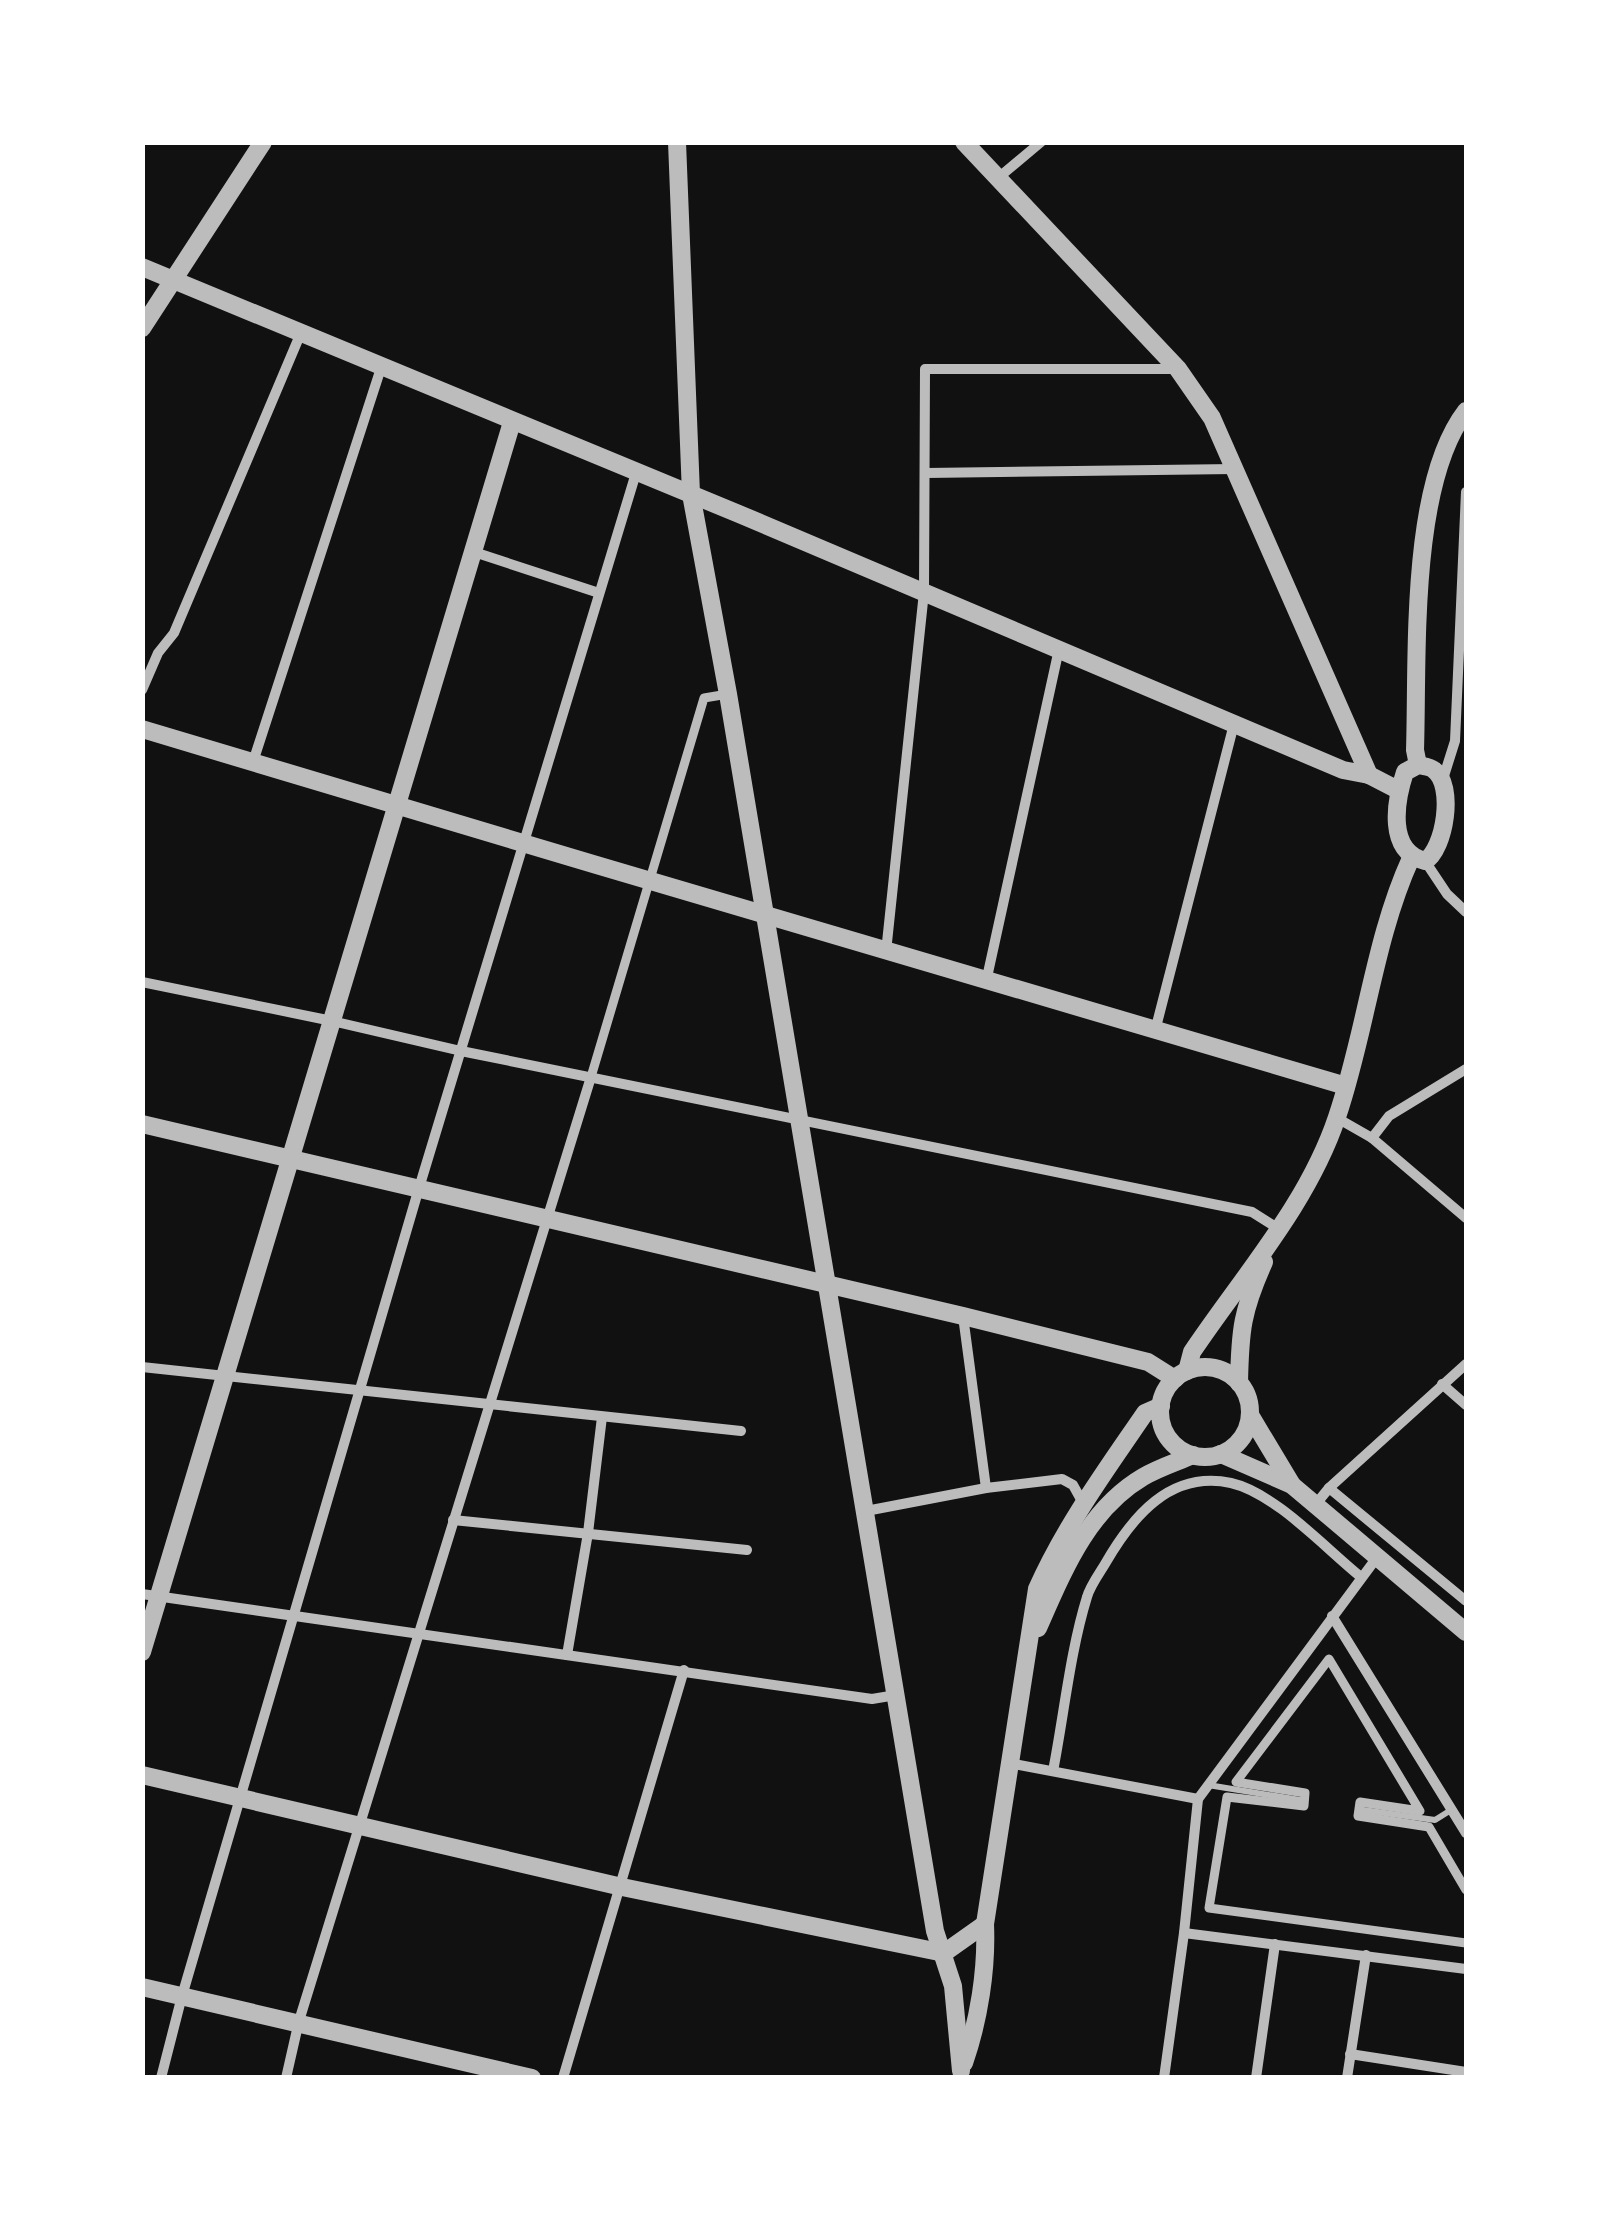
<svg xmlns="http://www.w3.org/2000/svg" width="1609" height="2220" font-family="Inter,sans-serif">
<style>
.lines{fill:none;stroke-linecap:round;stroke-linejoin:round}
.service{stroke:#bcbcbc;stroke-width:6}
.pedestrian{stroke:#bcbcbc;stroke-width:9}
.minor{stroke:#bcbcbc;stroke-width:10}
.tertiary{stroke:#bcbcbc;stroke-width:18}
</style>
<rect width="100%" height="100%" fill="#111"/>
<g class="lines">
<g class="service">
<polyline points="1208,1785 1300,1800"/>
<polyline points="1363,1810 1435,1820 1451,1810"/>
</g>
<g class="pedestrian">
<polyline points="591,1077 704,698 728,694"/>
<polyline points="1466,1890 1429,1827 1358,1816 1360,1802 1420,1811 1329,1659 1236,1782 1305,1793 1304,1806 1227,1797 1209,1908 1466,1943"/>
</g>
<g class="minor">
<polyline points="998,178 1041,142"/>
<polyline points="926,473 1235,469"/>
<polyline points="474,552 599,593"/>
<polyline points="142,690 158,653 174,633 300,335"/>
<polyline points="253,762 381,368"/>
<polyline points="1443,779 1455,741 1466,492"/>
<polyline points="1425,861 1447,894 1466,912"/>
<polyline points="886,952 924,592 925,369 1178,369"/>
<polyline points="142,982 332,1021 461,1051 1252,1212 1279,1229"/>
<polyline points="986,982 1059,649"/>
<polyline points="1155,1031 1234,724"/>
<polyline points="1337,1118 1372,1138 1466,1218"/>
<polyline points="1372,1138 1389,1116 1466,1069"/>
<polyline points="963,1316 986,1488"/>
<polyline points="142,1367 741,1431"/>
<polyline points="1442,1384 1466,1405"/>
<polyline points="1329,1488 1466,1364"/>
<polyline points="1316,1504 1329,1488 1466,1601"/>
<polyline points="866,1511 986,1488 1062,1479 1073,1485 1083,1503"/>
<polyline points="453,1520 747,1550"/>
<polyline points="142,1594 872,1699 896,1695"/>
<polyline points="1332,1616 1466,1833"/>
<polyline points="567,1655 588,1533 602,1417"/>
<polyline points="1009,1763 1198,1799"/>
<path d="M1053 1771C1064 1715 1070 1652 1087 1597 1090 1586 1099 1574 1105 1564 1132 1517 1170 1470 1231 1483 1275 1493 1325 1548 1361 1577"/>
<polyline points="1184,1933 1466,1969"/>
<polyline points="1350,2054 1466,2072"/>
<polyline points="161,2078 182,1996 419,1188 636,473"/>
<polyline points="286,2078 299,2021 591,1077"/>
<polyline points="563,2078 684,1670"/>
<polyline points="1164,2078 1184,1933 1198,1799 1378,1556"/>
<polyline points="1256,2078 1275,1944"/>
<polyline points="1347,2078 1366,1955"/>
</g>
<g class="tertiary">
<polyline points="677,142 691,494 728,694 935,1931 953,1986 961,2071"/>
<polyline points="964,142 1178,369 1212,418 1369,775"/>
<polyline points="142,267 739,514 1343,770 1369,775 1398,790"/>
<polyline points="142,328 263,142"/>
<path d="M142 729C543 849 944 970 1346 1086"/>
<path d="M1418 765 1415 750C1418 657 1409 485 1466 411"/>
<path d="M1418 765C1423 766 1431 767 1434 770 1455 785 1445 849 1425 861 1387 852 1395 802 1405 772Z"/>
<polyline points="142,1124 963,1316 1148,1362 1175,1379"/>
<circle cx="1205" cy="1412" r="45"/>
<path d="M1187 1371 1192 1352C1243 1276 1308 1204 1337 1117 1366 1032 1374 939 1411 858"/>
<path d="M1239 1383C1240 1330 1242 1311 1264 1262"/>
<polyline points="1250,1415 1292,1485"/>
<polyline points="1221,1454 1292,1485 1466,1632"/>
<path d="M1038 1628C1063 1572 1087 1510 1143 1477 1158 1468 1177 1462 1193 1455"/>
<polyline points="142,1652 512,422"/>
<polyline points="142,1775 622,1887 944,1953"/>
<polyline points="944,1953 985,1924"/>
<polyline points="142,1987 532,2078"/>
<path d="M964 2063C979 2020 987 1969 985 1924L1037 1589C1065 1526 1106 1470 1145 1413L1161 1406"/>
</g>
</g>
<rect width="1609" height="2220" fill="none" stroke="#ffffff" stroke-width="290"/>
</svg>
